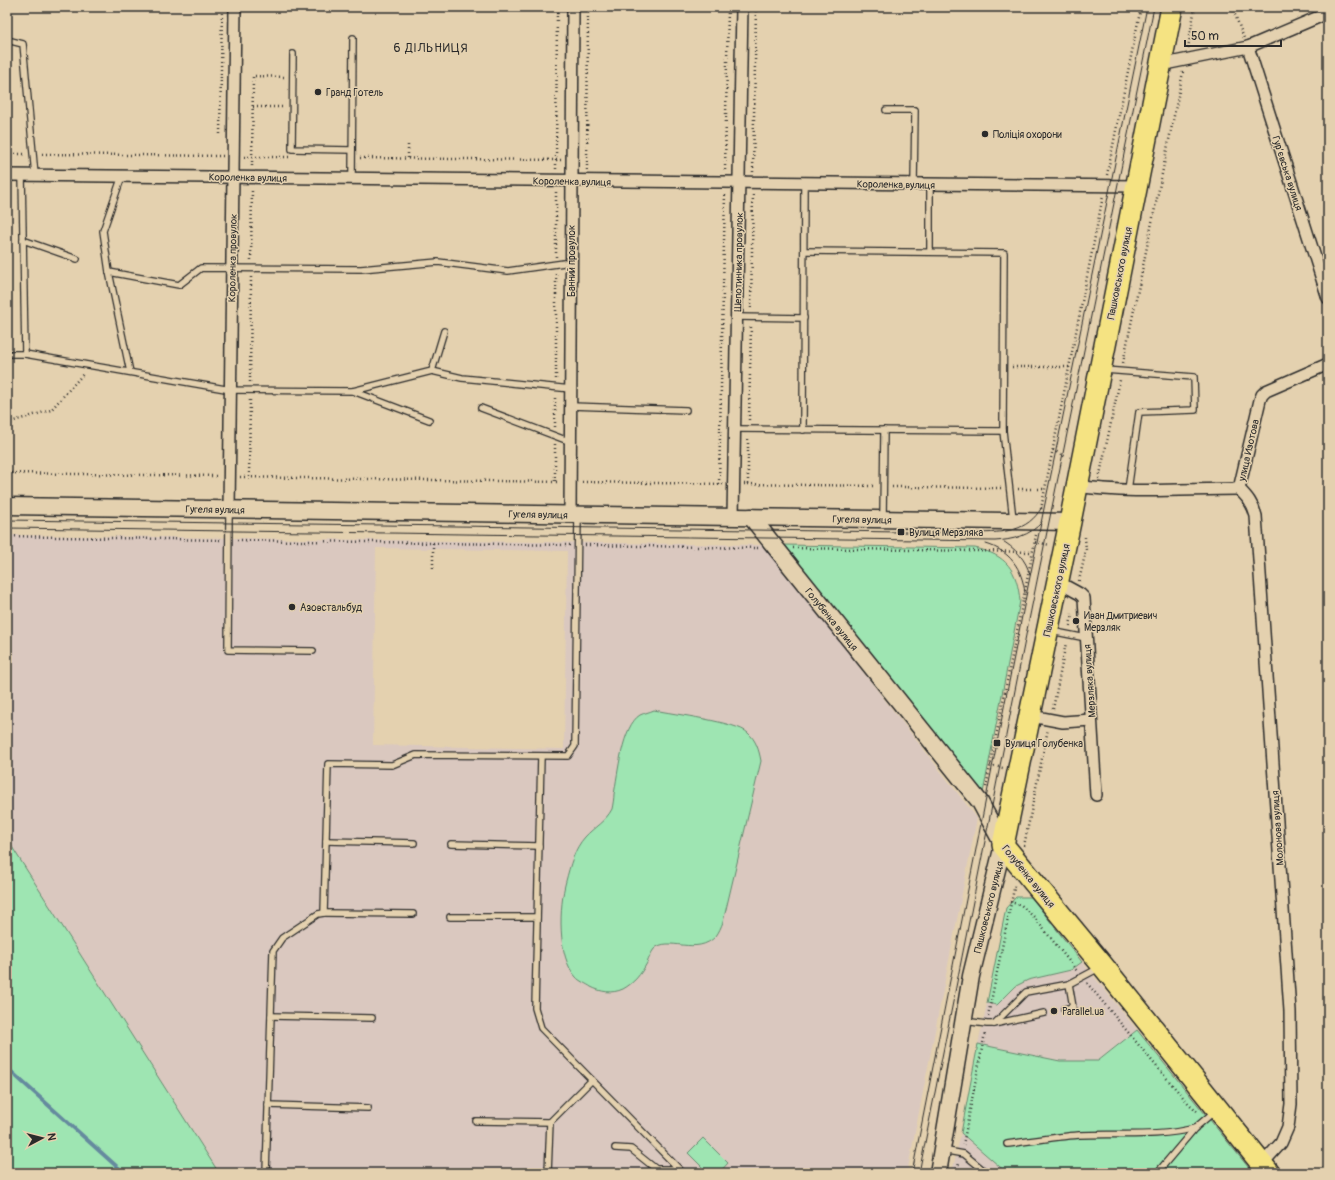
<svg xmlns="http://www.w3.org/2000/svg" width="1335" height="1180" font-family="Pangolin,sans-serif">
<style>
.built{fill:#dac8bf;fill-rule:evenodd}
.green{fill:#9ee5b2;stroke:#64886e}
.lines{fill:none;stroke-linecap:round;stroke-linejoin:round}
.stream{stroke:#658a9e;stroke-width:4}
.lane-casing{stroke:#2b2b2b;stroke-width:8}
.street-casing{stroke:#2b2b2b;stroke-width:14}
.secondary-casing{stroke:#2b2b2b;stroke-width:19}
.highway-casing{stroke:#2b2b2b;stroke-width:24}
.path{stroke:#2b2b2b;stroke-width:2.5;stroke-dasharray:1 3;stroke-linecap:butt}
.lane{stroke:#e4d1af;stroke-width:5.5}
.street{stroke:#e4d1af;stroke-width:11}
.secondary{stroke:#e4d1af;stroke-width:16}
.highway{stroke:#f5e382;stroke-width:21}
.tram{stroke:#2b2b2b;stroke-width:1}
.poi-dot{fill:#2b2b2b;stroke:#e4d1af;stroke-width:1.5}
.labels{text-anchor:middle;stroke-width:3;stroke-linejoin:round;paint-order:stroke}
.poi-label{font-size:10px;fill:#2b2b2b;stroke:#e4d1af;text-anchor:start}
.street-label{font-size:10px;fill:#2b2b2b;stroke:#e4d1af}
.quarter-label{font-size:12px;letter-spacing:1px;fill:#2b2b2b;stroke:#e4d1af}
</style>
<rect width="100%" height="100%" fill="#e4d1af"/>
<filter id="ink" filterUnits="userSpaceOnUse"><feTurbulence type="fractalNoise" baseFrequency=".025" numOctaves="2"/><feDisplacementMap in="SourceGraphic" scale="8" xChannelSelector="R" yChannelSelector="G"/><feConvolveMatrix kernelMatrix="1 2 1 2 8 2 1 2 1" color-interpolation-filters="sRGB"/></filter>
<g filter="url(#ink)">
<g class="built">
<path d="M7 535 764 545 977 818 907 1173H219L7 839ZM376 548 567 551 564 749 373 745Z"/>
<polygon points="1082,962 1137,1030 1098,1061 1060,1061 978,1044 987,1003 997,1005 1021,982 1028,980 1071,970"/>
<polygon points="961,1133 1007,1173 952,1173"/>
</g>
<g class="green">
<path d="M785 545 975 548C1007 555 1017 570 1020 601L983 793Z"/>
<path d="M654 710C673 714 737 722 748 733 756 740 759 750 761 761L723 922C721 927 719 932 716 936 697 957 668 935 654 949 651 953 649 958 647 963 641 974 634 983 623 989 612 994 601 992 591 987 587 984 579 981 576 977 557 957 559 906 566 881 570 866 574 849 585 837 594 827 606 821 612 809 613 804 614 798 614 794 618 774 622 726 640 715 644 713 650 712 654 710Z"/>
<polygon points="7,839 219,1173 7,1173"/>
<polygon points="1016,897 1031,897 1082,962 1071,970 1028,980 1016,986 997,1005 987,1003 1006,908"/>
<polygon points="1137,1030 1253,1173 1007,1173 961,1133 978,1044 1060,1061 1098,1061"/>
<polygon points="703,1138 728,1163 719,1173 708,1173 688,1153"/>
</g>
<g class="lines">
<polyline class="stream" points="7,1068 124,1173"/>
<g class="lane-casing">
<g id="lane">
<polyline points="7,40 23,44 35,175"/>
<polyline points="293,54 292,149 352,150"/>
<polyline points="886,110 915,110 914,184"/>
<polyline points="22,175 25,354"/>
<polyline points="122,176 103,231 109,272 130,372"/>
<polyline points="352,178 353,38"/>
<polyline points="23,240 77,259"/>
<polyline points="804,251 1004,253 1003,431 1013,519"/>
<polyline points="930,252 930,184"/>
<polyline points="109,272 179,285 201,268 361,269 438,262 508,271 571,262"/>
<polyline points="737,317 804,318"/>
<polyline points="7,354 25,354 231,390 353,391 432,371 462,378 571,389"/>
<polyline points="1105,370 1194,377 1195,410 1139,412 1128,490"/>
<polyline points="432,371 444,331"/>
<polyline points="353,391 429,420"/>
<polyline points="571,406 686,410"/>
<polyline points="481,408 571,442"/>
<polyline points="735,429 1003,431"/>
<polyline points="803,430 804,183"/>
<polyline points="229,512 228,650 313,651"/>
<polyline points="883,518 884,430"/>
<polyline points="1051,631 1086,638"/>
<polyline points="541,756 535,1008 541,1028 683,1173"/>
<polyline points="326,841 414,843"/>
<polyline points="451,844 539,846"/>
<polyline points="324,913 413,914"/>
<polyline points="450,917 537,917"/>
<polyline points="1064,1009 1073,1007 1069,984"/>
<polyline points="271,1016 372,1018"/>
<polyline points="964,1021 987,1024 994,1024 1044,1013"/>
<polyline points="994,1024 1026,992 1069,984 1099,968"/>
<polyline points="268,1105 368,1108"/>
<polyline points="476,1121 550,1122 592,1080"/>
<path d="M1007 1144C1031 1141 1055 1137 1079 1135 1118 1133 1157 1138 1195 1128"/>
<polyline points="615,1148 631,1149 656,1169 679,1169"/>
<polyline points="942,1150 964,1154 987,1173"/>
<polyline points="266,1173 273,951 282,938 318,914 324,913 328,764 392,765 416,755 568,756 575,746 578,515"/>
<polyline points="548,1173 550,1122"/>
<polyline points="1157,1173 1195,1128 1215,1111"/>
</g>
</g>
<g class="street-casing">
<g id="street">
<polyline points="1248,47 1328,298"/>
<polyline points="1160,65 1248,47 1328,13"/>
<polyline points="7,175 1137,186"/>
<path d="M1077 486C1130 494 1185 489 1239 489"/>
<path d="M1239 489C1247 497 1253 504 1256 516L1290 1011 1291 1104 1288 1127 1281 1143 1262 1164"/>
<polyline points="1239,489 1260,400 1262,395 1266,391 1328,364"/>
<polyline points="229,509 235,7"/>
<polyline points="570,515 573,7"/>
<polyline points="733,517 742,7"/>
<polyline points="1058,582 1080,594 1084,598 1096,795"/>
<polyline points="1031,716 1063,722 1091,720"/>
</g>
</g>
<g class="secondary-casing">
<g id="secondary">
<polyline points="7,506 1070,522"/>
<polyline points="751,517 980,802 1003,845 971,976 938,1173"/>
</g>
</g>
<g class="highway-casing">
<polyline id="highway" points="1172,7 1070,522 1003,845 1103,966 1269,1173"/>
</g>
<g class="path">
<polyline points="1232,7 1244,38"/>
<polyline points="1188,48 1195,7"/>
<polyline points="253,107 284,107"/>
<polyline points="220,134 222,7"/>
<polyline points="7,154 25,154"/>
<polyline points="42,154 223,156"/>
<polyline points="244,157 289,157"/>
<polyline points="360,158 561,160"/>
<polyline points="408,158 408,143"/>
<polyline points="252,166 253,76 285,77"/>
<polyline points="556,169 557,7"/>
<polyline points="587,170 588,7"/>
<polyline points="725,170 728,7"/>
<polyline points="753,172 756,7"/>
<polyline points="1107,175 1141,7"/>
<polyline points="556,257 556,192"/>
<polyline points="251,260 252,189"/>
<polyline points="751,308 753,193"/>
<polyline points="1123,363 1183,72"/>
<polyline points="1012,367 1069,367"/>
<polyline points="556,379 556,272"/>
<polyline points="250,382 251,277"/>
<polyline points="749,420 751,325"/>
<polyline points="7,423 51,410 84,373"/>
<polyline points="555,427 555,396"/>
<polyline points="1053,450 1066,457"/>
<polyline points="7,473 219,476"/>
<polyline points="240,477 559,482"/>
<polyline points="249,477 250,399"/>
<polyline points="1099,479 1120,380"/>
<polyline points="555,481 555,444"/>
<polyline points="582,482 723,484"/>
<polyline points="719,484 725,193"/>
<polyline points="744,484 875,486"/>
<polyline points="748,484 748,437"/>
<polyline points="892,487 1001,488"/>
<polyline points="1018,489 1045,489"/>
<polyline points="1041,509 1103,196"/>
<polyline points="7,536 220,540"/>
<polyline points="237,540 570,545"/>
<polyline points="1035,542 1050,545"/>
<polyline points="585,545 758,548"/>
<polyline points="793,548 1033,552"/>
<polyline points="433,568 433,543"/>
<polyline points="1079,581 1086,550 1085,537"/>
<polyline points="1070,626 1072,614"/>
<polyline points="1053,709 1066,643"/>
<polyline points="990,765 1003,768"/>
<polyline points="986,787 1036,535"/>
<polyline points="1024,846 1048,729"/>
<polyline points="1010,902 1021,905 1034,917 1077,971"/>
<polyline points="1087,983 1162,1073 1189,1104 1197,1111"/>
<polyline points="988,1016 1015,884"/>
<polyline points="963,1145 985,1033"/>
<polyline points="957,1173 959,1162"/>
</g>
<use href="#lane" class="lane"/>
<use href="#street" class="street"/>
<use href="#secondary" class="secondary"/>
<use href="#highway" class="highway"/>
<g class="tram">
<path d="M7 520 977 533C1004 532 1027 533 1042 507"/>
<path d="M7 528 995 541C1012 540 1030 536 1042 522"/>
<path d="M1001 540C1015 548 1026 559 1030 575"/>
<path d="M986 544C1010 551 1022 568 1025 593"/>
<polyline points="912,1173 1025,601 1147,7"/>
<polyline points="919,1173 1028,625 1154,7"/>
</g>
</g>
</g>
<g class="poi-dot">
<circle cx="318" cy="92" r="4"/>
<circle cx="985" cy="134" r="4"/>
<rect x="897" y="528" width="8" height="8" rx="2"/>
<circle cx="292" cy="607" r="4"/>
<circle cx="1076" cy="621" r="4"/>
<rect x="993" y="739" width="8" height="8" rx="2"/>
<circle cx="1054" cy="1011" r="4"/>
</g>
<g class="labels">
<g class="poi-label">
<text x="326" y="96">Гранд Готель</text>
<text x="993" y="138">Поліція охорони</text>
<text x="909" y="536">Вулиця Мерзляка</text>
<text x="300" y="611">Азовстальбуд</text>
<text x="1084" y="619">Иван Дмитриевич<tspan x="1084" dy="12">Мерзляк</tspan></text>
<text x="1005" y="747">Вулиця Голубенка</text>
<text x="1062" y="1015">Parallel.ua</text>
</g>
<g class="street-label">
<text transform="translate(1288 173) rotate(72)" y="4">Гур’євська вулиця</text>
<text transform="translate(248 177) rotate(1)" y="4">Короленка вулиця</text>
<text transform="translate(572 181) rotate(1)" y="4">Короленка вулиця</text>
<text transform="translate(896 184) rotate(1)" y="4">Короленка вулиця</text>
<text transform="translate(232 258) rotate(-89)" y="4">Короленка провулок</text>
<text transform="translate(571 261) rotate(-90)" y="4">Банний провулок</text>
<text transform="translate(738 262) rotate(-89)" y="4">Шепотинника провулок</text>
<text transform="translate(1119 273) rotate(-79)" y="4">Пашковського вулиця</text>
<text transform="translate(1248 450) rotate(-77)" y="4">улица Изотова</text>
<text transform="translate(215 509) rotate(1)" y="4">Гугеля вулиця</text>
<text transform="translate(538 514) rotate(1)" y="4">Гугеля вулиця</text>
<text transform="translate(862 519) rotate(1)" y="4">Гугеля вулиця</text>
<text transform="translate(1056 590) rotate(-78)" y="4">Пашковського вулиця</text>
<text transform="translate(832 619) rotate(51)" y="4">Голубенка вулиця</text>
<text transform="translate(1089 681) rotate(-94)" y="4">Мерзляка вулиця</text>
<text transform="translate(1277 828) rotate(-94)" y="4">Молонова вулиця</text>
<text transform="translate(1029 876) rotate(51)" y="4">Голубенка вулиця</text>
<text transform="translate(988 907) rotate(-76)" y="4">Пашковського вулиця</text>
</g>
<g class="quarter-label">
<text x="431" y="52">6 ДІЛЬНИЦЯ</text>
</g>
</g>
<rect width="1335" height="1180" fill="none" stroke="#e4d1af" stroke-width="24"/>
<rect x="12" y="12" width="1311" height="1156" fill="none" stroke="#2b2b2b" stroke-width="1.5" filter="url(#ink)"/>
<g transform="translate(42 1138) rotate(83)" stroke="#e4d1af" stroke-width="3" paint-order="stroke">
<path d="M0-3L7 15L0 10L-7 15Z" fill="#2b2b2b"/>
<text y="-6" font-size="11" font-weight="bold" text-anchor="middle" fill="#2b2b2b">N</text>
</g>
<path d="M1185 40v6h96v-6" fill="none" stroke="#2b2b2b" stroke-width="2"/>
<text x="1191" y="40" font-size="12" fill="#2b2b2b" stroke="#e4d1af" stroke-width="3" paint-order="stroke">50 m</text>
</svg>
